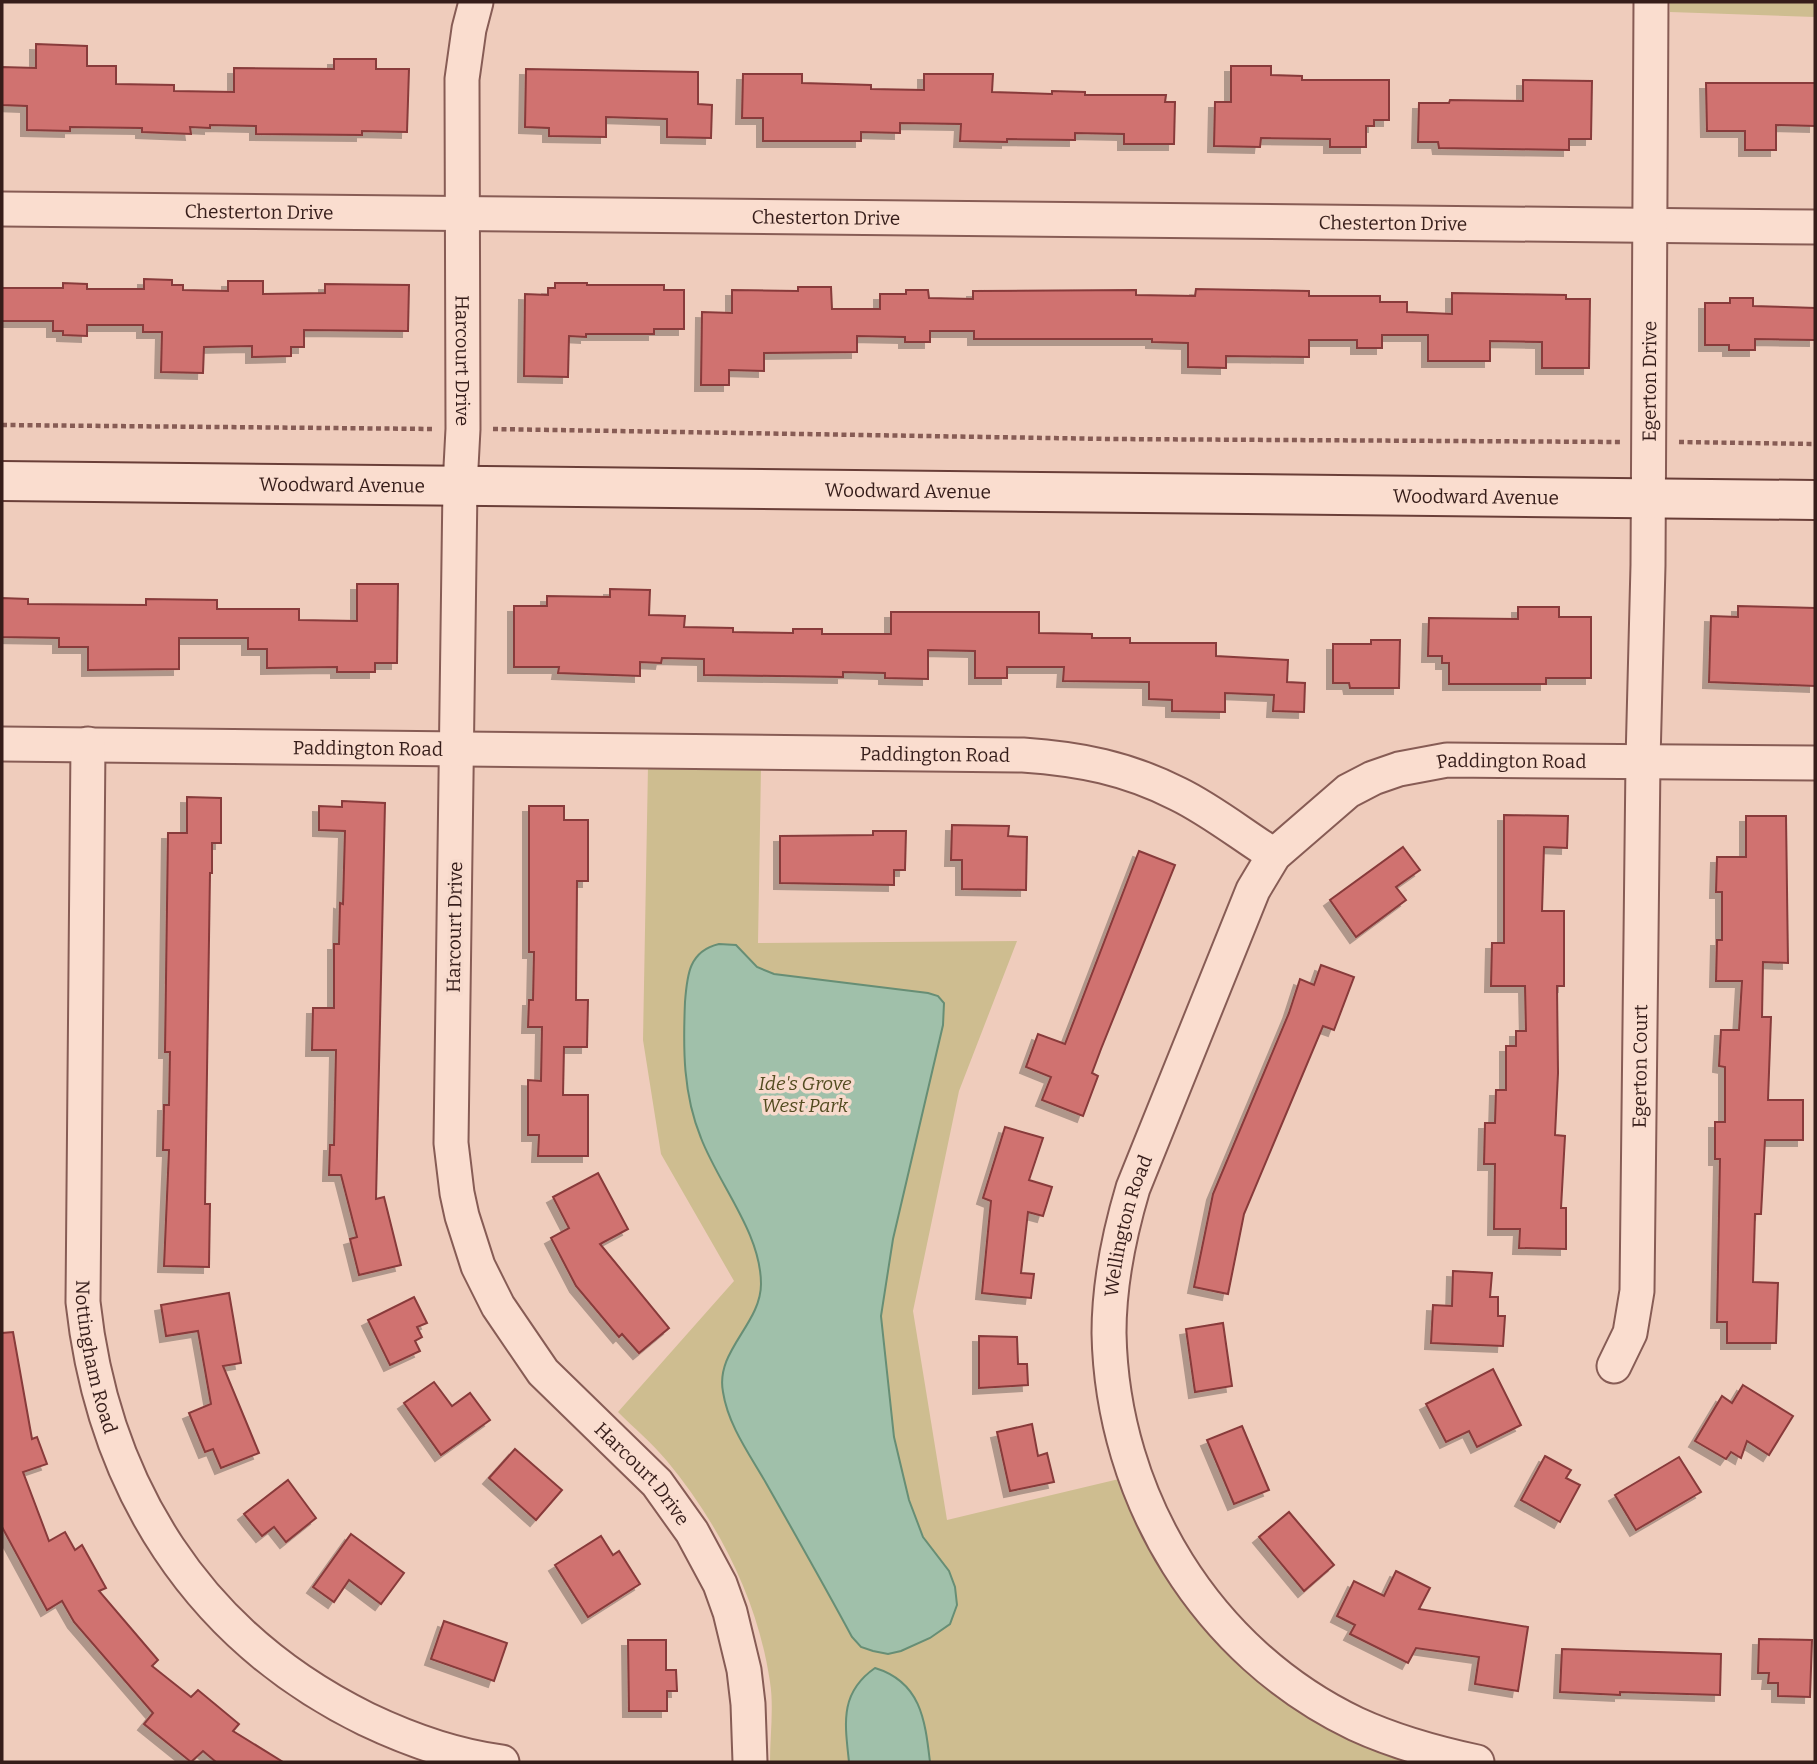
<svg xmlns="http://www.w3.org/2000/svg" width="1817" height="1764" font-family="Bitter,serif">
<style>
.green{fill:#cebd90}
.water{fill:#a0c0aa;stroke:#678e75;stroke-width:2}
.building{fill:#d07270;stroke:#883a3a;stroke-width:2;filter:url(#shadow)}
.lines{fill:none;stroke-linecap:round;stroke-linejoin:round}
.minor-casing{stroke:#875c55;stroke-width:37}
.secondary-casing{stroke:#693e38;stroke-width:42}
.path{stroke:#875c55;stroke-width:4.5;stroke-dasharray:5 3.5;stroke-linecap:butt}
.minor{stroke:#faddcf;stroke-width:33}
.secondary{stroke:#faddcf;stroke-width:38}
.labels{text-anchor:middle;stroke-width:7;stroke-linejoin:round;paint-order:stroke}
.street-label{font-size:19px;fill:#361d1a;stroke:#f7dacc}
.park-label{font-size:19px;font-style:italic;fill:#534c20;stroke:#f7dacc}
</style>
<defs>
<filter id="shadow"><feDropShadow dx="-6" dy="6" stdDeviation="0" flood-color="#0004"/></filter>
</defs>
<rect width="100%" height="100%" fill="#efccbc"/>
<g class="green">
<polygon points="1670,2 1815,2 1815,17 1670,12"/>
<path d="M648 766 761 768 758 943 1017 941 959 1091 913 1311 947 1520 1119 1479 1143 1536 1169 1582 1206 1631 1257 1677 1304 1716 1384 1754 1412 1762H770C770 1736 774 1707 770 1682 758 1600 719 1524 667 1461 652 1443 634 1428 618 1412L734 1281 661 1154 643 1040Z"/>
</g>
<g class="water">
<path d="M719 944 736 945 757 967 774 974 928 993 938 996 944 1003 943 1025 893 1239 881 1316 894 1437 909 1500 923 1537 949 1571 955 1587 957 1605 950 1624 930 1638 901 1651 888 1654 873 1651 861 1647 852 1637C824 1585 795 1534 766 1483 750 1455 728 1425 723 1392 715 1351 761 1324 761 1284 761 1233 719 1185 701 1138 683 1094 683 1049 685 1002 687 975 689 951 719 944Z"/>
<path d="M875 1668C921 1682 925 1720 930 1762H849C845 1724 839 1693 875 1668Z"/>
</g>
<g class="building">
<polygon points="36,44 87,46 87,66 116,66 116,84 174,85 174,91 234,92 234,68 334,69 334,59 376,59 376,69 409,69 407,132 362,131 362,135 256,134 256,126 210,125 210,128 190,127 191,134 142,132 142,128 70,127 70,131 27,130 27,106 2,105 2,67 36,68"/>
<polygon points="1231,66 1271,66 1271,75 1302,76 1302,80 1389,80 1389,120 1374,120 1374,126 1366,126 1366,147 1330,147 1330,139 1261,138 1260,147 1214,146 1215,102 1231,102"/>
<polygon points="526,69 698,72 698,104 712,105 711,138 667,137 667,119 606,117 606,137 549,136 549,128 525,127"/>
<polygon points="743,74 802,74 802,83 871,85 871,89 924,90 924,74 993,74 992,92 1052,94 1052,91 1085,92 1085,95 1166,95 1165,102 1175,102 1174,144 1124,144 1124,134 1075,133 1075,140 1007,139 1007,142 960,141 961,124 900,123 900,133 861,132 861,141 763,141 763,118 742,118"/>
<polygon points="1523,80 1592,81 1591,139 1569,139 1569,150 1439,148 1438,142 1418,142 1419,103 1449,103 1450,100 1523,101"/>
<polygon points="1706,83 1815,83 1815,126 1776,125 1776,150 1745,150 1745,131 1707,131"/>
<polygon points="144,279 172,280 172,285 183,285 183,290 228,291 228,281 263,281 263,294 325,293 325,284 409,285 408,331 304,330 304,347 291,347 291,356 252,357 252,346 204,347 203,373 161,372 162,332 143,332 143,325 87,325 87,336 63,335 63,331 53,331 53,321 2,321 2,288 63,288 63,283 87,284 87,289 144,289"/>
<polygon points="555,283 587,283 587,285 664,285 664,290 684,290 684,329 654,329 654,334 586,334 586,337 569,336 568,377 524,376 525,294 548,295 548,288 555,288"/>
<polygon points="798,287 831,287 832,309 880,309 880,294 906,294 906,290 928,290 929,298 973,299 973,291 1136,290 1136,295 1195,296 1196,289 1309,291 1309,296 1380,296 1380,302 1407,302 1407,312 1452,314 1452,293 1566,295 1566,299 1590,299 1589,368 1542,368 1542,342 1490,341 1490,361 1428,361 1428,335 1382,335 1382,348 1357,348 1357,340 1309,340 1309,357 1226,356 1226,368 1188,367 1188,343 1152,342 1152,339 974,339 974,331 930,331 930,342 905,342 905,337 857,336 857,352 764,353 764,371 729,370 729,385 701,385 702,312 732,313 732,290 798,291"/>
<polygon points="1730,298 1753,298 1753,306 1815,308 1815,340 1755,339 1755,350 1729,350 1729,345 1705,345 1705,303 1730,303"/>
<polygon points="357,584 398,584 397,663 375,663 375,672 337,672 337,667 267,668 267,649 248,649 248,638 179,638 179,669 88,670 88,647 59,647 59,638 2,637 2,598 28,599 28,604 146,605 146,599 217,600 217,609 299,609 299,620 357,621"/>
<polygon points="610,589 650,590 649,615 685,616 684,627 733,628 733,632 793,633 793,629 822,629 822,634 891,634 891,612 1039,612 1039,633 1092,634 1092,638 1130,638 1130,643 1216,643 1216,656 1288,660 1287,682 1305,683 1304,712 1273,711 1274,695 1225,693 1225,712 1172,711 1172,700 1149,699 1149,682 1063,681 1064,667 1007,667 1007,678 975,678 975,651 928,650 928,679 885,678 885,673 843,672 843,677 704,675 704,659 662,658 661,663 640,662 640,676 558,673 559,667 514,667 514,606 547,606 547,596 610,597"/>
<polygon points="1738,606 1815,608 1815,686 1709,682 1711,616 1738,617"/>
<polygon points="1518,607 1559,607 1559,617 1591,617 1591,678 1546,678 1546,684 1449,684 1449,663 1442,663 1442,656 1428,656 1429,618 1518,619"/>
<polygon points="1371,640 1400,640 1399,688 1350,688 1349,683 1333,683 1333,644 1371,644"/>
<polygon points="187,797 221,798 221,843 212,843 212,873 210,873 205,1204 210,1204 209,1267 164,1266 169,1150 163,1150 164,1105 169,1105 170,1052 165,1052 168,833 187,833"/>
<polygon points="342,801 385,803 376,1199 384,1197 401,1265 359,1275 350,1239 357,1237 341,1175 329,1175 330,1145 334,1145 336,1050 312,1050 313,1008 334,1008 334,944 339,944 340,903 343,904 345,831 319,830 319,806 342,807"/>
<polygon points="529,806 564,806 564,820 588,820 588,881 577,881 576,1000 588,1000 587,1047 564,1047 563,1095 588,1095 588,1156 538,1156 539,1135 528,1135 528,1080 541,1081 542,1027 528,1027 529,1000 533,1000 534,952 529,952"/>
<polygon points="1504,815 1568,816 1567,848 1544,847 1542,911 1564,911 1564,986 1557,986 1558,1073 1555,1135 1565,1136 1561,1208 1566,1208 1566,1249 1519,1248 1520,1229 1494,1229 1495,1164 1484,1164 1485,1123 1495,1123 1496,1090 1506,1090 1506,1046 1516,1046 1516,1031 1526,1031 1525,986 1491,986 1492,943 1504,943"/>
<polygon points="1746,816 1786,816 1788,963 1763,962 1762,1017 1771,1017 1768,1100 1803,1100 1803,1140 1765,1140 1761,1214 1755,1214 1753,1282 1778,1283 1776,1343 1727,1343 1727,1322 1717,1322 1720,1159 1715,1159 1715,1122 1725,1122 1725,1067 1719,1066 1721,1030 1739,1030 1742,981 1716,981 1717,940 1722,940 1722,892 1716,892 1717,857 1746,857"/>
<polygon points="952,825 1009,826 1008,836 1027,837 1026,890 962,889 962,860 951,860"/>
<polygon points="873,831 906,831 905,870 894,870 894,885 780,883 780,836 873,835"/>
<polygon points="1403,847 1420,870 1396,887 1406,900 1356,937 1330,900"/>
<polygon points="1139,851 1175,865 1101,1049 1092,1073 1098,1076 1083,1116 1042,1100 1051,1077 1026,1067 1038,1034 1065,1044"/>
<polygon points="1321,965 1354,977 1334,1030 1323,1026 1244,1214 1228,1294 1194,1287 1213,1194 1289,1013 1300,979 1314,985"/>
<polygon points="1005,1127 1043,1138 1029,1180 1052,1187 1043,1216 1028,1212 1021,1273 1034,1274 1031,1298 982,1293 991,1201 983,1198"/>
<polygon points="598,1173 628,1229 600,1244 669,1328 639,1353 622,1334 619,1337 576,1286 551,1238 569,1228 553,1197"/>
<polygon points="1453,1271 1492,1273 1490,1297 1498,1297 1498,1316 1505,1316 1503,1346 1431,1343 1433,1305 1452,1306"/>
<polygon points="229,1293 241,1363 223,1366 259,1453 221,1468 213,1449 205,1452 189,1413 211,1404 198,1331 166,1336 161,1305"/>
<polygon points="414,1297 427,1323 417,1327 422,1337 415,1341 420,1351 390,1365 368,1320"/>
<polygon points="1223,1323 1232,1386 1195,1392 1186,1329"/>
<polygon points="13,1332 32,1439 37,1437 47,1464 23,1472 49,1541 65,1532 75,1550 82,1545 106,1588 99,1591 158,1660 152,1666 191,1697 198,1690 239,1724 233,1731 283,1762 216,1762 203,1751 191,1762 144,1724 153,1713 74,1622 62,1601 47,1610 2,1527 2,1333"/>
<polygon points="979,1336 1017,1337 1018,1364 1027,1364 1028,1385 979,1388"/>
<polygon points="1493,1369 1521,1425 1477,1447 1469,1431 1446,1442 1426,1404"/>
<polygon points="434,1382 452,1406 470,1393 490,1420 441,1455 404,1403"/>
<polygon points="1743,1385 1793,1416 1769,1455 1747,1441 1741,1458 1731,1452 1726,1459 1695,1441 1722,1396 1732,1403"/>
<polygon points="1032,1424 1038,1456 1047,1453 1054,1482 1010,1491 997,1432"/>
<polygon points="1242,1426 1269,1490 1234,1504 1207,1440"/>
<polygon points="515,1449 562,1490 536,1520 489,1478"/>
<polygon points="1545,1456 1571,1470 1566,1478 1580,1485 1560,1522 1521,1500"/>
<polygon points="1679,1457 1701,1492 1636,1530 1615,1495"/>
<polygon points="288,1480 316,1518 286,1542 274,1527 262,1536 244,1514"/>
<polygon points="1289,1512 1334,1565 1304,1591 1259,1537"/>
<polygon points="351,1534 404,1573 381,1604 349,1580 334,1602 313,1587"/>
<polygon points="601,1536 613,1555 619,1551 640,1584 588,1617 555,1565"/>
<polygon points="1396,1571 1430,1588 1419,1609 1528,1627 1518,1691 1475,1684 1479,1657 1416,1648 1408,1663 1350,1634 1355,1625 1337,1616 1354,1581 1384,1596"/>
<polygon points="444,1621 507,1643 494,1681 431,1659"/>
<polygon points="1759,1639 1812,1640 1810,1697 1778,1696 1778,1683 1768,1683 1769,1673 1758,1673"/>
<polygon points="628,1640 666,1640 666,1670 676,1670 677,1691 667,1691 667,1711 629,1711"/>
<polygon points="1562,1649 1721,1654 1720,1695 1620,1692 1620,1695 1560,1692"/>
</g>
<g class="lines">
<g class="minor-casing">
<g id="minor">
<path id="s1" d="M476 2 469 29 462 79 463 429 460 486 451 1143 457 1193 462 1216 478 1266 498 1306 543 1372 657 1483 692 1532 720 1584 730 1612 744 1670 748 1704 750 1762"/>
<path id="s2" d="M2 209 1815 227"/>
<path id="s3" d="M2 744 1023 755C1080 759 1127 768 1178 794 1211 810 1242 835 1274 855"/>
<path id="s4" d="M88 744 83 1302C103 1486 197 1636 366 1719 408 1739 455 1756 502 1762"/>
<path id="s5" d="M1614 1366 1630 1333 1637 1291 1643 761 1648 565 1651 2"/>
<path id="s6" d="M1477 1762C1435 1753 1395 1742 1356 1724 1207 1653 1112 1498 1109 1333 1109 1284 1119 1235 1133 1188L1253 890 1274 855 1348 791 1373 778 1399 769 1447 760 1815 763"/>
</g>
</g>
<g class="secondary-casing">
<g id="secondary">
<path id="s7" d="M2 481 1815 500"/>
</g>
</g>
<g class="path">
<polyline points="2,425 435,429"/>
<polyline points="493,429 1110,439 1621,442"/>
<polyline points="1679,442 1815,444"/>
</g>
<use href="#minor" class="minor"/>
<use href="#secondary" class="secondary"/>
</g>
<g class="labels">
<g class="street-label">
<text dy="7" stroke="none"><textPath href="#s2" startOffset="257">Chesterton Drive</textPath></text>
<text dy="7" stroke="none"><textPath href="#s2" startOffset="824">Chesterton Drive</textPath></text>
<text dy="7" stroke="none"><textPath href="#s2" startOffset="1391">Chesterton Drive</textPath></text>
<text dy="7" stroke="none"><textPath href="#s1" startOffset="360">Harcourt Drive</textPath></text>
<text dy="7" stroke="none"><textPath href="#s5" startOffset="989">Egerton Drive</textPath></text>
<text dy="7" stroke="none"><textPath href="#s7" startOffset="340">Woodward Avenue</textPath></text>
<text dy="7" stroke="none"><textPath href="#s7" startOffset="906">Woodward Avenue</textPath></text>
<text dy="7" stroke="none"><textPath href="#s7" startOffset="1474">Woodward Avenue</textPath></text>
<text dy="7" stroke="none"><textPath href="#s3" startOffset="366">Paddington Road</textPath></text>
<text dy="7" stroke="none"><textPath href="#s3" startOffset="933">Paddington Road</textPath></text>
<text dy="7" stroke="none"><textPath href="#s6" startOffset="1390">Paddington Road</textPath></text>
<text transform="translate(454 927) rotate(-89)" y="7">Harcourt Drive</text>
<text dy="7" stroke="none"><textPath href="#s5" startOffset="304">Egerton Court</textPath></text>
<text dy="7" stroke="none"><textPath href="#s6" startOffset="723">Wellington Road</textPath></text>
<text dy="7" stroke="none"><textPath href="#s4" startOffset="614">Nottingham Road</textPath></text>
<text dy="7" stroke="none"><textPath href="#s1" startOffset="1536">Harcourt Drive</textPath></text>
</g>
<g class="park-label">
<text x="805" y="1090">Ide's Grove<tspan x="805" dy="22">West Park</tspan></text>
</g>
</g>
<rect width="1817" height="1764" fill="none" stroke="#361d1a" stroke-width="7"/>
</svg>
